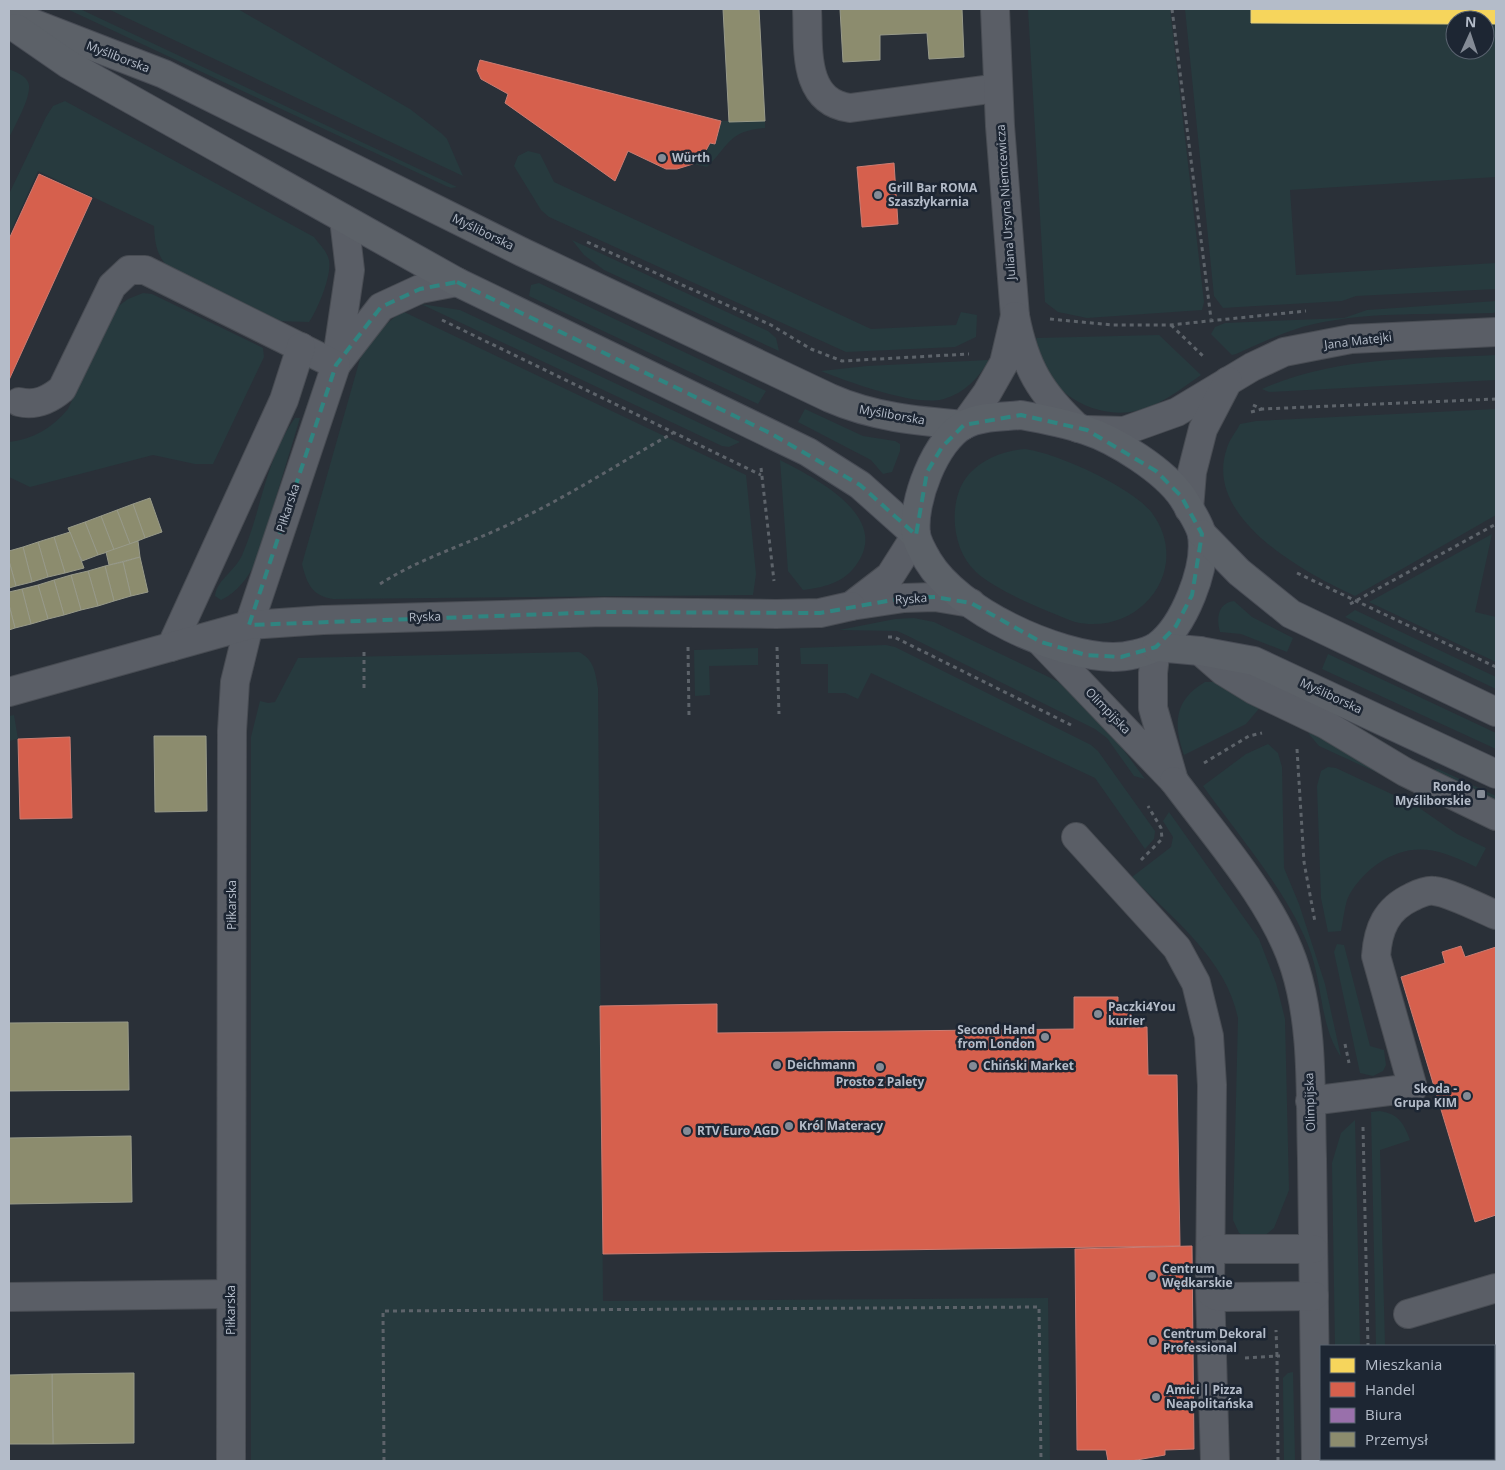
<svg xmlns="http://www.w3.org/2000/svg" width="1505" height="1470" font-family="'Open Sans',sans-serif">
<style>
.green{fill:#273a3e}
.homes{fill:#f6d55c;stroke:#e2ce7d}
.shops{fill:#d6604d;stroke:#cc7c72}
.offices{fill:#9970ab;stroke:#a187b4}
.industry{fill:#8c8c6e;stroke:#989a89}
.lines{fill:none;stroke-linecap:round;stroke-linejoin:round}
.minor-casing{stroke:#484c53;stroke-width:30}
.major-casing{stroke:#484c55;stroke-width:30}
.path{stroke:#5d636a;stroke-width:3;stroke-dasharray:4 4;stroke-linecap:butt}
.minor{stroke:#5a5e66;stroke-width:28}
.major{stroke:#5c6168;stroke-width:28}
.marked{fill:none;stroke:#308480;stroke-width:4;stroke-dasharray:10 6;stroke-linejoin:round}
.poi-dot{fill:#848b96;stroke:#1d2633;stroke-width:2}
.labels{text-anchor:middle;stroke-width:5;stroke-linejoin:round;paint-order:stroke}
.street-label{font-size:12px;fill:#b4bcc9;stroke:#1d2633}
.poi-label{font-size:12px;font-weight:bold;fill:#b4bcc9;stroke:#1d2633;text-anchor:start}
</style>
<rect width="100%" height="100%" fill="#2a3038"/>
<g class="green">
<polygon points="67,9 80,9 457,187 451,188 446,186"/>
<polygon points="108,9 238,9 410,109 441,133 447,139 463,176"/>
<polygon points="1028,9 1170,9 1204,302 1202,310 1087,318 1058,312 1045,302"/>
<polygon points="1185,9 1251,9 1251,23 1455,24 1455,50 1485,50 1485,24 1496,24 1496,177 1290,190 1296,275 1496,263 1496,289 1356,296 1342,301 1223,308 1214,296"/>
<path d="M9 69C15 72 25 75 28 82 34 93 14 127 9 138Z"/>
<path d="M65 101 314 237C319 244 327 251 329 260 332 275 318 309 309 322L276 321 167 266C156 253 155 243 154 226L38 171 9 235V194L46 117 53 106Z"/>
<path d="M721 121H765V128C728 131 730 145 707 167L693 164 702 158 710 143 715 144Z"/>
<polygon points="528,151 540,154 554,182 871,329 956,325 961,312 977,315 976,337 955,347 846,352 549,217 541,210 514,166 518,156"/>
<polygon points="572,240 768,331 776,338 779,351 604,270 584,255"/>
<polygon points="539,283 766,391 758,404 529,296 531,285"/>
<path d="M143 293 152 294 263 348 264 357 213 464H195L153 455 30 487 9 477V442C34 439 52 428 68 409L116 308 128 299Z"/>
<path d="M1496 301V312L1493 313C1435 315 1372 311 1314 324 1287 330 1261 343 1236 354L1232 355 1211 334 1215 327 1225 323 1344 318 1367 310Z"/>
<polygon points="421,304 460,310 740,442 729,447 722,446"/>
<path d="M402 311 746 475 756 574 753 595 333 599C312 596 307 584 302 564L360 359C370 339 385 324 402 311Z"/>
<path d="M1159 335 1201 375C1185 386 1170 398 1152 406 1112 424 1061 404 1042 364 1038 356 1038 346 1036 338Z"/>
<path d="M1496 355V380L1269 392 1262 389C1336 356 1417 359 1496 355Z"/>
<path d="M989 360C979 378 964 393 944 399 915 407 849 382 821 371L867 366Z"/>
<polygon points="805,409 863,436 895,441 900,444 900,451 892,472 883,474 871,460 798,422"/>
<path d="M1496 409V515L1355 596C1305 573 1202 518 1227 448 1229 440 1236 432 1240 424L1256 421Z"/>
<path d="M295 418H300L257 560C248 577 239 591 221 600L215 596C217 579 236 571 243 553 262 508 266 458 295 418Z"/>
<path d="M1024 449C1055 452 1134 488 1152 513 1193 569 1140 637 1075 622 1047 611 998 592 976 572 951 550 947 499 969 474 984 458 1004 451 1024 449Z"/>
<path d="M780 460C811 476 886 513 860 559 847 582 827 587 803 590L788 571Z"/>
<polygon points="1492,534 1475,612 1496,617 1496,662 1369,602"/>
<path d="M1234 601 1252 617 1293 638 1287 652 1241 634 1220 632C1216 618 1218 603 1234 601Z"/>
<polygon points="1355,610 1496,677 1496,689 1345,617"/>
<polygon points="914,618 934,622 1057,681 1094,710 1145,779 1134,776 1107,738 1095,729 906,635 897,631 839,630 895,619"/>
<polygon points="886,645 895,647 1091,745 1098,751 1155,831 1154,839 1145,849 1095,778 871,673 858,699 845,693 828,693 828,664 801,664 800,648"/>
<polygon points="758,648 758,665 709,666 710,695 695,696 694,650"/>
<path d="M579 652C594 660 595 671 598 688L603 1301 1048 1298 1050 1461H251V737L260 701 268 703 275 702 298 658Z"/>
<polygon points="1328,654 1496,733 1496,749 1322,669"/>
<path d="M1205 682H1213L1262 705 1246 724 1184 755C1173 724 1174 700 1205 682Z"/>
<polygon points="14,715 18,739 9,741 9,716"/>
<polygon points="1309,727 1391,779 1319,746 1309,734"/>
<path d="M1268 744 1278 753 1282 767 1284 868 1299 904 1325 984 1341 1057C1319 1025 1323 981 1308 945 1286 890 1238 835 1203 786L1246 754Z"/>
<path d="M1328 767 1336 768 1415 805 1457 834 1486 848 1476 867C1439 849 1413 840 1376 865 1365 873 1352 887 1347 900 1344 910 1343 921 1341 931L1328 932 1321 898 1317 786 1321 771Z"/>
<polygon points="1438,769 1496,796 1496,806 1432,774 1433,770"/>
<path d="M1169 812 1259 939 1276 983 1285 1019 1289 1190 1274 1228 1263 1237 1251 1239 1239 1233 1233 1220 1238 1018C1226 959 1172 918 1132 877L1171 847 1173 837 1163 821Z"/>
<polygon points="1337,944 1344,945 1370,1046 1384,1050 1386,1065 1383,1071 1373,1076 1360,1073 1334,952"/>
<path d="M1380 1111C1399 1114 1404 1124 1410 1140L1380 1150 1385 1346H1376L1371 1112Z"/>
<polygon points="1355,1120 1360,1346 1335,1346 1332,1163 1341,1133"/>
<polygon points="1293,1372 1295,1461 1284,1461 1283,1378 1288,1373"/>
<polygon points="1378,1459 1449,1459 1454,1461 1378,1461"/>
</g>
<polygon class="homes" points="1251,9 1496,9 1496,24 1485,24 1485,20 1455,20 1455,24 1251,23"/>
<g class="shops">
<polygon points="480,60 721,121 715,144 710,143 702,158 693,164 677,169 666,169 628,151 615,181 505,103 508,94 481,79 477,70"/>
<polygon points="894,163 898,224 862,227 857,167"/>
<polygon points="39,174 92,198 9,380 9,239"/>
<polygon points="70,737 72,818 20,819 18,739"/>
<polygon points="1461,946 1465,957 1496,947 1496,1215 1475,1222 1401,977 1445,963 1442,952"/>
<polygon points="1074,997 1118,997 1118,1007 1132,1007 1132,1028 1147,1027 1148,1075 1177,1075 1180,1246 603,1254 600,1006 717,1004 717,1033 1074,1029"/>
<polygon points="1192,1246 1194,1449 1165,1450 1165,1455 1131,1461 1108,1461 1106,1450 1077,1450 1075,1249"/>
</g>
<rect class="offices" x="1494" y="1397" width="2" height="42"/>
<g class="industry">
<polygon points="723,9 759,9 765,121 729,122"/>
<polygon points="840,9 962,9 964,57 929,59 927,33 880,35 880,60 843,62"/>
<polygon points="150,498 162,532 145,538 133,504"/>
<polygon points="133,504 145,538 130,544 117,510"/>
<polygon points="117,510 130,544 114,550 101,516"/>
<polygon points="101,516 114,550 98,555 85,522"/>
<polygon points="85,522 98,555 82,561 68,528"/>
<polygon points="70,532 84,568 65,573 54,537"/>
<polygon points="54,537 65,573 48,577 38,542"/>
<polygon points="138,541 140,557 109,565 106,552"/>
<polygon points="38,542 48,577 32,582 23,547"/>
<polygon points="23,547 32,582 16,586 9,561 9,551"/>
<polygon points="140,557 148,592 131,596 123,562"/>
<polygon points="9,561 16,586 9,588"/>
<polygon points="123,562 131,596 114,601 105,566"/>
<polygon points="105,566 114,601 98,606 88,571"/>
<polygon points="88,571 98,606 81,610 71,575"/>
<polygon points="71,575 81,610 64,615 54,580"/>
<polygon points="54,580 64,615 48,619 38,585"/>
<polygon points="38,585 48,619 31,624 22,589"/>
<polygon points="22,589 31,624 15,628 9,605 9,592"/>
<polygon points="9,605 15,628 9,630"/>
<polygon points="154,736 206,736 207,811 155,812"/>
<polygon points="128,1022 129,1090 9,1091 9,1023"/>
<polygon points="131,1136 132,1202 9,1204 9,1138"/>
<polygon points="134,1373 134,1443 53,1444 52,1374"/>
<polygon points="52,1374 53,1444 9,1444 9,1375"/>
</g>
<g class="lines">
<g class="minor-casing">
<g id="minor">
<path d="M807 9C809 46 801 101 850 108L998 88"/>
<polyline points="995,9 1000,126 1015,316"/>
<polyline points="344,219 350,270 336,365 381,307 420,289 457,282"/>
<path d="M19 402C36 406 49 400 62 389L112 286 129 270H145L336 365 249 625 235 682 232 731 231 1461"/>
<path d="M964 425 987 393 1004 363 1015 316C1025 367 1040 393 1078 428"/>
<polyline points="1087,430 1124,431 1177,412 1252,367 1284,352 1351,339 1496,332"/>
<polyline points="1189,509 1192,472 1203,429 1228,381"/>
<polyline points="916,535 890,576 851,606 904,598 935,597 971,603"/>
<polyline points="1041,642 1174,781 1153,708 1153,673 1156,647"/>
<polyline points="171,647 284,400 301,347"/>
<polyline points="1200,651 1223,671 1254,690 1325,724 1405,772 1496,816"/>
<polyline points="9,692 249,625 323,620 604,612 776,614 820,613 851,606"/>
<path d="M1174 781C1215 836 1275 903 1295 968 1314 1028 1310 1096 1312 1159 1314 1260 1315 1361 1316 1461"/>
<polyline points="1076,837 1177,948 1196,983 1209,1036 1212,1085 1210,1287 1215,1461"/>
<path d="M1310 1101 1413 1088 1376 956C1378 929 1386 909 1412 897 1418 894 1427 890 1434 891 1448 892 1482 909 1496 915"/>
<polyline points="1211,1249 1313,1249"/>
<polyline points="1211,1293 1216,1296 1227,1297 1314,1296"/>
<polyline points="9,1297 230,1294"/>
<polyline points="1408,1314 1496,1288"/>
</g>
</g>
<g class="major-casing">
<g id="major">
<path d="M9 14 164 74 522 252 830 398C873 417 917 421 964 425"/>
<polyline points="16,28 68,64 457,282 808,452 860,485 916,535"/>
<path d="M1021 415C1043 419 1065 423 1085 430 1116 440 1165 471 1183 498 1189 508 1200 524 1202 535 1207 568 1184 626 1157 646 1147 653 1125 657 1113 657 1056 656 958 611 928 561 924 554 917 542 916 534 912 502 935 441 964 425 980 416 1003 417 1021 415Z"/>
<polyline points="1202,534 1239,572 1291,614 1496,712"/>
<polyline points="1156,647 1200,651 1254,661 1496,774"/>
</g>
</g>
<g class="path">
<polyline points="1172,9 1211,319"/>
<polyline points="587,242 771,325 811,349 842,361 969,354"/>
<polyline points="1050,319 1113,325 1170,325 1306,311"/>
<polyline points="442,320 761,475"/>
<polyline points="1171,325 1204,357"/>
<polyline points="1253,405 1262,409 1496,399"/>
<polyline points="1251,412 1262,409"/>
<polyline points="761,468 774,581"/>
<polyline points="1297,573 1496,667"/>
<path d="M380 584C422 557 469 544 514 522 569 496 621 462 673 433"/>
<polyline points="1350,604 1496,524"/>
<polyline points="888,637 894,637 1071,725"/>
<polyline points="688,647 689,715"/>
<polyline points="777,647 779,714"/>
<polyline points="364,652 364,691"/>
<polyline points="1297,749 1304,862 1315,922"/>
<polyline points="1204,763 1249,736 1262,733"/>
<polyline points="1141,860 1162,839 1161,828 1148,806"/>
<polyline points="1345,1044 1349,1063"/>
<polyline points="1363,1127 1368,1346"/>
<polyline points="1245,1358 1277,1356 1276,1330"/>
<polyline points="1370,1459 1370,1461"/>
<polyline points="384,1461 383,1311 1039,1307 1041,1461"/>
<polyline points="1278,1461 1277,1356 1281,1356"/>
</g>
<use href="#minor" class="minor"/>
<use href="#major" class="major"/>
</g>
<path class="marked" d="M457 282 770 433 860 485 916 535 927 472 942 447 964 425 1021 415 1087 430 1156 471 1181 496 1202 534 1192 595 1176 626 1156 647 1121 657 1086 655 1041 642 971 603 935 597 904 598 820 613 604 612 249 625 336 365 381 307 420 289Z"/>
<g class="poi-dot">
<circle cx="662" cy="158" r="5"/>
<circle cx="878" cy="195" r="5"/>
<rect x="1476" y="789" width="10" height="10" rx="2.5"/>
<circle cx="1098" cy="1014" r="5"/>
<circle cx="1045" cy="1037" r="5"/>
<circle cx="777" cy="1065" r="5"/>
<circle cx="973" cy="1066" r="5"/>
<circle cx="880" cy="1067" r="5"/>
<circle cx="1467" cy="1096" r="5"/>
<circle cx="789" cy="1126" r="5"/>
<circle cx="687" cy="1131" r="5"/>
<circle cx="1152" cy="1276" r="5"/>
<circle cx="1153" cy="1341" r="5"/>
<circle cx="1156" cy="1397" r="5"/>
</g>
<g class="labels">
<g class="street-label">
<text transform="translate(118 57) rotate(21)" y="4">Myśliborska</text>
<text transform="translate(1006 202) rotate(-94)" y="4">Juliana Ursyna Niemcewicza</text>
<text transform="translate(483 232) rotate(26)" y="4">Myśliborska</text>
<text transform="translate(1358 341) rotate(-7)" y="4">Jana Matejki</text>
<text transform="translate(892 415) rotate(10)" y="4">Myśliborska</text>
<text transform="translate(288 508) rotate(-72)" y="4">Piłkarska</text>
<text transform="translate(911 599) rotate(-4)" y="4">Ryska</text>
<text transform="translate(425 617) rotate(-2)" y="4">Ryska</text>
<text transform="translate(1331 696) rotate(25)" y="4">Myśliborska</text>
<text transform="translate(1108 711) rotate(46)" y="4">Olimpijska</text>
<text transform="translate(232 905) rotate(-90)" y="4">Piłkarska</text>
<text transform="translate(1310 1102) rotate(-92)" y="4">Olimpijska</text>
<text transform="translate(231 1310) rotate(-90)" y="4">Piłkarska</text>
</g>
<g class="poi-label">
<text x="672" y="162">Würth</text>
<text x="888" y="192">Grill Bar ROMA<tspan x="888" dy="14">Szaszłykarnia</tspan></text>
<text x="1471" y="791" text-anchor="end">Rondo<tspan x="1471" dy="14">Myśliborskie</tspan></text>
<text x="1108" y="1011">Paczki4You<tspan x="1108" dy="14">kurier</tspan></text>
<text x="1035" y="1034" text-anchor="end">Second Hand<tspan x="1035" dy="14">from London</tspan></text>
<text x="787" y="1069">Deichmann</text>
<text x="983" y="1070">Chiński Market</text>
<text x="880" y="1086" text-anchor="middle">Prosto z Palety</text>
<text x="1457" y="1093" text-anchor="end">Skoda -<tspan x="1457" dy="14">Grupa KIM</tspan></text>
<text x="799" y="1130">Król Materacy</text>
<text x="697" y="1135">RTV Euro AGD</text>
<text x="1162" y="1273">Centrum<tspan x="1162" dy="14">Wędkarskie</tspan></text>
<text x="1163" y="1338">Centrum Dekoral<tspan x="1163" dy="14">Professional</tspan></text>
<text x="1166" y="1394">Amici | Pizza<tspan x="1166" dy="14">Neapolitańska</tspan></text>
</g>
</g>
<rect width="1505" height="1470" fill="none" stroke="#b4bcc9" stroke-width="20"/>
<rect x="1320" y="1345" width="175" height="115" fill="#1d2633" stroke="#59626f"/>
<rect x="1330" y="1358" width="25" height="15" fill="#f6d55c" stroke="#59626f"/>
<text x="1365" y="1370" font-size="15" fill="#b4bcc9">Mieszkania</text>
<rect x="1330" y="1382" width="25" height="15" fill="#d6604d" stroke="#59626f"/>
<text x="1365" y="1395" font-size="15" fill="#b4bcc9">Handel</text>
<rect x="1330" y="1408" width="25" height="15" fill="#9970ab" stroke="#59626f"/>
<text x="1365" y="1420" font-size="15" fill="#b4bcc9">Biura</text>
<rect x="1330" y="1432" width="25" height="15" fill="#8c8c6e" stroke="#59626f"/>
<text x="1365" y="1445" font-size="15" fill="#b4bcc9">Przemysł</text>
<g transform="translate(1470 35) rotate(3)"><circle r="24" fill="#1d2633" stroke="#59626f"/>
<path d="M0-4L9 19L0 12L-9 19Z" fill="#848b96"/>
<text y="-8" font-size="14" font-weight="bold" text-anchor="middle" fill="#b4bcc9">N</text>
</g>
</svg>
